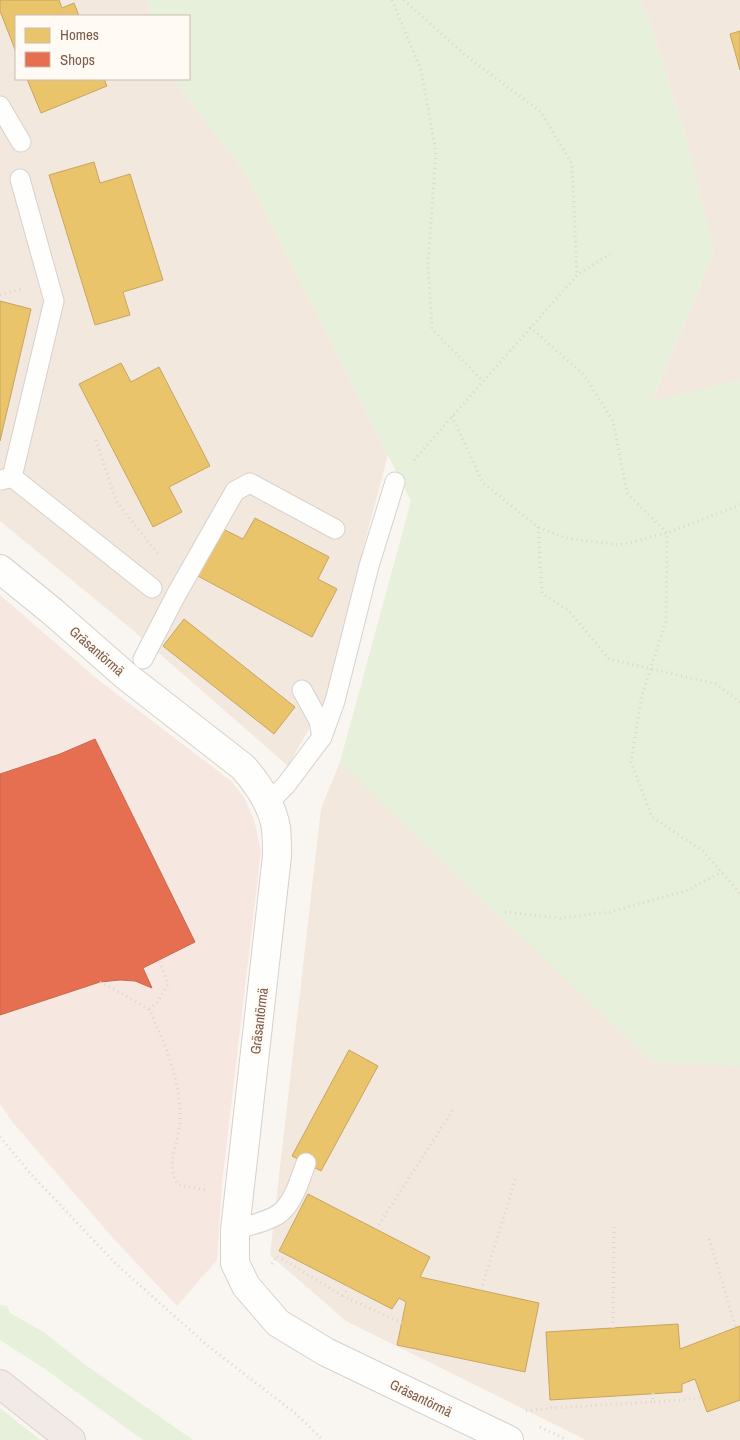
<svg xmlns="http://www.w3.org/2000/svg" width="740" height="1440" font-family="'Archivo Narrow',sans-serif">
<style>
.residential{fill:#f2e8de}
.commercial{fill:#f6e8e1}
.green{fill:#e7f0db}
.homes{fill:#e9c46a;stroke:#c8a561}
.shops{fill:#e76f51;stroke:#c66950}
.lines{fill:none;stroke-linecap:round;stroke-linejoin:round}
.lane-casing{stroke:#d7d1cb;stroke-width:21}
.street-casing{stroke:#d7d1cb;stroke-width:30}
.highway-casing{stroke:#dad1cc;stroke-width:30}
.path{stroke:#dcd5d0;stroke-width:3;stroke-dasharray:1 4;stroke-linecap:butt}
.lane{stroke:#fefefd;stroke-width:19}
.street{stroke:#fefefd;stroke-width:28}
.highway{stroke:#f2eae7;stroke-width:28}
.labels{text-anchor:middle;stroke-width:5;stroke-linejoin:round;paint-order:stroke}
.street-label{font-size:14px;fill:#7a5c4d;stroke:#fffaf3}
</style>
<rect width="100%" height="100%" fill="#f9f5f0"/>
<g class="residential">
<polygon points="0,0 147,0 151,16 16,16 16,79 173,79 245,172 388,455 364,545 335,683 288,766 129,627 0,521"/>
<polygon points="640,0 740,0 740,380 651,403 714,252 684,130 651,26"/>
<polygon points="340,762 653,1061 740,1066 740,1440 586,1440 346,1321 270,1255 321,809"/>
</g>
<polygon class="commercial" points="0,595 96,678 231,781 244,797 254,820 261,850 222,1184 217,1260 177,1306 112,1237 14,1124 0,1104"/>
<g class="green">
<polygon points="147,0 640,0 651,26 684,130 714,252 651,402 740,380 740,1066 653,1062 473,892 340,762 411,501 245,172 173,79 189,79 189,16 151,16"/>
<polygon points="0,1305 7,1306 10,1313 45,1333 84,1364 193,1440 143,1440 45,1369 0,1340"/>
<polygon points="0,1408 40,1440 0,1440"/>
</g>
<g class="homes">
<polygon points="0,0 59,0 62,8 74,3 79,16 16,16 16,52 0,11"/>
<polygon points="740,31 740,70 730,34"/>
<polygon points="27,79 104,79 107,86 41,113"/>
<polygon points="94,162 100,183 130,174 163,280 123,292 130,315 95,325 49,175"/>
<polygon points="0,301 31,309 0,441"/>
<polygon points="121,363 131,382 159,367 210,466 169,487 182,512 153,527 79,384"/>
<polygon points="255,518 329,557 318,579 337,589 312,637 196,575 221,528 243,539"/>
<polygon points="184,619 295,707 274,734 163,646"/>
<polygon points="349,1050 378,1066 321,1171 292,1156"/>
<polygon points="308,1194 430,1257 420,1277 539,1303 525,1372 397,1345 406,1302 399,1298 392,1309 279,1251"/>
<polygon points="678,1324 680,1349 740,1326 740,1400 707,1412 695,1379 682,1384 682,1392 550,1400 546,1332"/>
</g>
<polygon class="shops" points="95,739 195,942 143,968 152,988 135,981 120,980 100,982 0,1015 0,774 60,754"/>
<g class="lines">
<g class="lane-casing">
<g id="lane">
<polyline points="0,106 21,142"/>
<polyline points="12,477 54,301 20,179"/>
<polyline points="1,480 12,477 152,588"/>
<polyline points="143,659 176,595 235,491 250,483 335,529"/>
<polyline points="302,690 319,721 322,737"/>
<polyline points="268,803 286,785 322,737 335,701 369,566 395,482"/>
<path d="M235 1230C249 1225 268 1222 280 1213 294 1202 300 1179 306 1163"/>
</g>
</g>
<g class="street-casing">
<path id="street" d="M0 569 53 612 126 676 243 767C258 784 272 804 276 828 277 837 277 847 277 856L235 1230V1263L246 1286 278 1323 326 1352 509 1440"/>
</g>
<g class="highway-casing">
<polyline id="highway" points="0,1384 71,1440"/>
</g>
<g class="path">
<polyline points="392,0 421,70 436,152 428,261 432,329 483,381"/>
<polyline points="404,0 465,55 541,112 572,164 577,275"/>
<polyline points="0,295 21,289"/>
<polyline points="530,327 584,375 613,421 627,493 667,533 666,621 642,695 631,762 652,817 703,851 740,893"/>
<polyline points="452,416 483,483 538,527 566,538 620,545 667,533 740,505"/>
<polyline points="96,440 116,501 158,554"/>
<polyline points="414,460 577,275 610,254"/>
<polyline points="538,527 542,593 569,611 609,659 716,684 740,702"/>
<polyline points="505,912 560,918 610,912 688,890 722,872"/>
<path d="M100 982C108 986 147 1007 150 1011 153 1015 154 1021 156 1025 171 1057 183 1094 179 1129 176 1149 166 1167 178 1185L207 1190"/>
<polyline points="149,1009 157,1003 168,984 159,960"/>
<polyline points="0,1137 30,1173 116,1264 208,1346 295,1413 323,1440"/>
<polyline points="376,1229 453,1110"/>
<polyline points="709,1239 736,1328"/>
<polyline points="272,1264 277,1256 343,1296"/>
<polyline points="349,1287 343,1296 402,1323"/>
<polyline points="481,1290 516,1177"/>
<polyline points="613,1328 614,1227"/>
<polyline points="653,1393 653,1402 685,1400 701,1397"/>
<polyline points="526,1411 551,1408 653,1402"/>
<polyline points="540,1427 567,1440"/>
</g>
<use href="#lane" class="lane"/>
<use href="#street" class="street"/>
<use href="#highway" class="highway"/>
</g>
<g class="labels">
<g class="street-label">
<text transform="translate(97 651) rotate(41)" y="5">Gräsantörmä</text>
<text transform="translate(259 1021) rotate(-83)" y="5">Gräsantörmä</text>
<text transform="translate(421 1398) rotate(26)" y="5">Gräsantörmä</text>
</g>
</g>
<rect x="15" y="15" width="175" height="65" fill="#fffaf3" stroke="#cabbb1"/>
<rect x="25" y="28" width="25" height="15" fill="#e9c46a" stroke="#cabbb1"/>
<text x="60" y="40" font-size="15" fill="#7a5c4d">Homes</text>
<rect x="25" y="52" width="25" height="15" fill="#e76f51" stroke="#cabbb1"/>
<text x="60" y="65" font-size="15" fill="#7a5c4d">Shops</text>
</svg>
